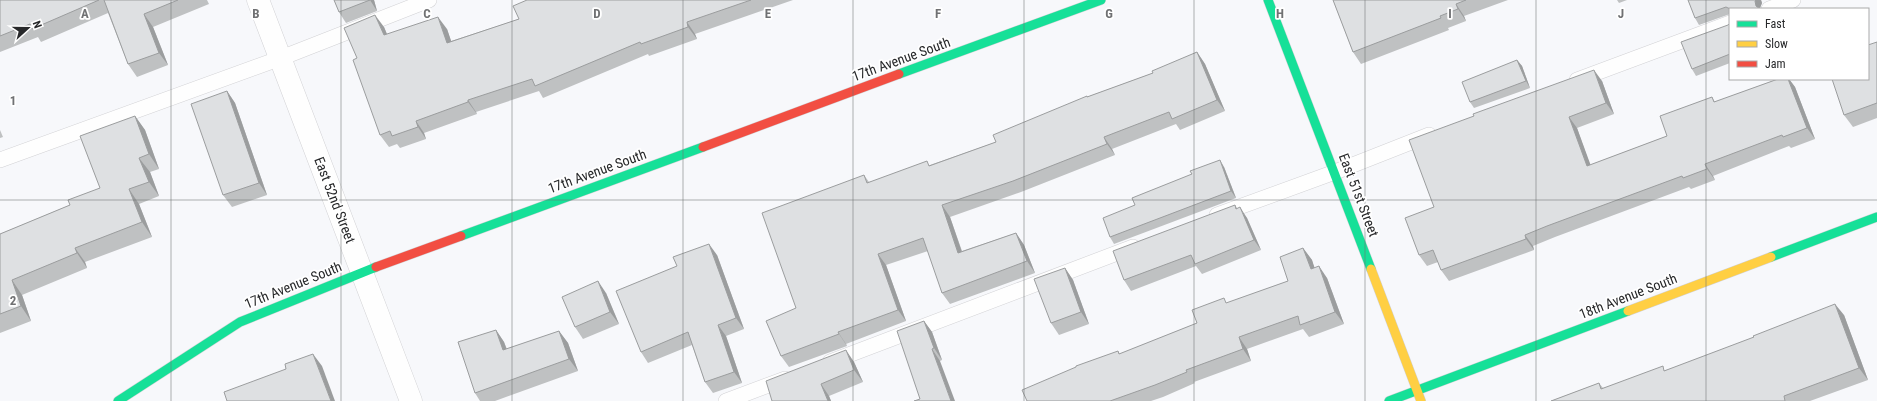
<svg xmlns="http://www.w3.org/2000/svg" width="1877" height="401" font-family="'Roboto Condensed',sans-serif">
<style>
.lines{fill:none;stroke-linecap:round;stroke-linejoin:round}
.lane-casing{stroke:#d2d2d5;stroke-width:16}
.street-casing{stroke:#d2d2d5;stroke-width:23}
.fast-casing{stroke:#d2d2d5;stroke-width:10}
.slow-casing{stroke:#d2d2d5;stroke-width:10}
.jam-casing{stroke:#d2d2d5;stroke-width:10}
.lane{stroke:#fefefe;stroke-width:15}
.street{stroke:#fefefe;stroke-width:22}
.fast{stroke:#16e098;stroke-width:9}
.slow{stroke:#ffcf43;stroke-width:9}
.jam{stroke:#f24e42;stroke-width:9}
.wall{fill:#bfc1c2}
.shaded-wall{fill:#9b9d9e}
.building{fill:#dee0e2;stroke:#9b9d9e}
.grid{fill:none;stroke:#707173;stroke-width:1;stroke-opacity:0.55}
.labels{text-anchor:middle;stroke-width:3.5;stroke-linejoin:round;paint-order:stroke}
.street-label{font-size:14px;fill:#27282a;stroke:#fff}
.grid-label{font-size:13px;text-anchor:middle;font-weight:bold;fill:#707173;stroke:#fff;stroke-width:3.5;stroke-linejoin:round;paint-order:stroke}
</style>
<rect width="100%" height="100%" fill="#f7f8fb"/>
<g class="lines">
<g class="lane-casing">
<g id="lane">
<polyline points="1769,9 1793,0"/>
<polyline points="1577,80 1730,23"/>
<polyline points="0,160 281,58 429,0"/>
<polyline points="1217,215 1335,172 1429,135"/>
<polyline points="830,362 1133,247"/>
<polyline points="726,401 785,379"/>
</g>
</g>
<g class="street-casing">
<polyline id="street" points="258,0 411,401"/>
</g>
<g class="fast-casing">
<g id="fast">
<polyline points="1268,0 1371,269"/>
<polyline points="899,74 1101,0"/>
<polyline points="461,236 703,147"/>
<polyline points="1771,257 1877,217"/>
<polyline points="118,401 240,322 376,267"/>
<polyline points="1389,401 1628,311"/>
</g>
</g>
<g class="slow-casing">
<g id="slow">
<polyline points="1371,269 1421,401"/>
<polyline points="1628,311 1771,257"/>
</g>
</g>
<g class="jam-casing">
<g id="jam">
<polyline points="703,147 899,74"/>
<polyline points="376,267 461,236"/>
</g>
</g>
<use href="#lane" class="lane"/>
<use href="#street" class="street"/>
<use href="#fast" class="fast"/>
<use href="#slow" class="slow"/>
<use href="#jam" class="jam"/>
</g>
<g class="wall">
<polygon points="0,0 207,0 209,4 153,27 168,65 137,77 128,64 108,13 41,42 38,37 0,52"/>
<polygon points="334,0 374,0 377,11 346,23 339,12"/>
<polygon points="527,0 793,0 695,34 697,39 649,56 648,54 543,98 539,91 476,112 477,114 424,133 426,139 400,148 397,144 389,147 380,135 357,58 384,27 387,34 447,29 451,41 519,19"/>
<polygon points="1333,0 1508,0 1464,16 1466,21 1448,28 1449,30 1361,64 1353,52"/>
<polygon points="1617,0 1627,0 1619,3"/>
<polygon points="1688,0 1761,0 1762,3 1760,8 1760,9 1730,9 1730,14 1699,25 1695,18"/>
<polygon points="1730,23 1730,63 1696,76 1692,69"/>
<polygon points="1877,42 1877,118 1853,127 1844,115"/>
<polygon points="1197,52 1205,64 1225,111 1180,130 1176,124 1112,149 1115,155 1021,192 950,217 962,251 1016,233 1024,245 1035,273 950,304 942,293 928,251 886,265 906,321 846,344 847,346 789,367 781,356 864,175 869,182 930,165 996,142 1087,97 1153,73"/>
<polygon points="1517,60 1522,66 1530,88 1474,108 1470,102"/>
<polygon points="1778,79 1789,79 1795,87 1815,139 1791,148 1789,146 1713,176 1715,180 1691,189 1689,187 1555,237 1533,246 1534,250 1449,281 1441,270 1438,262 1427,266 1419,255 1434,207 1602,81 1614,114 1577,128 1590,165 1667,136 1712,97 1715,102"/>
<polygon points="227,91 235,103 267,195 232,207 223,195"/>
<polygon points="135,116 145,130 159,169 150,172 159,196 139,204 152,237 85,262 87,268 22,295 31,321 0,333 0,234 70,205 100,188"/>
<polygon points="0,130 3,137 0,138"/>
<polygon points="1224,167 1236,198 1114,244 1110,237 1135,205"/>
<polygon points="1235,205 1237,208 1247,218 1261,250 1202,274 1196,266 1131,291 1124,280"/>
<polygon points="1303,248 1312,260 1314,268 1327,278 1344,324 1309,337 1303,329 1247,349 1251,361 1194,382 1195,383 1163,397 1151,401 1027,401 1118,351 1120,354 1197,323 1228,303 1288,281"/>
<polygon points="717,255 744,329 726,336 742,383 713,393 705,382 692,345 648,363 641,352"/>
<polygon points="1065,268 1073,280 1089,324 1059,335 1051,323"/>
<polygon points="606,293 619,324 583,339 575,327"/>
<polygon points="1844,315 1868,380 1810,401 1551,401 1599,383 1603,388 1666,370"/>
<polygon points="924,321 932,332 942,360 940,361 920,399"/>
<polygon points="496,330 504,342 507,349 559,331 568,343 578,371 495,401 480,401 475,393"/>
<polygon points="854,362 863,382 829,396 831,401 772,401"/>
</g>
<g class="shaded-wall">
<polygon points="370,0 374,0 377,11"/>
<polygon points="1756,0 1761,0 1762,3 1760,8 1760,9 1756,6 1755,1"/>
<polygon points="1456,4 1464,16 1466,21 1458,9"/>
<polygon points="144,14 153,27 168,65 159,53"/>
<polygon points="375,15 384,27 392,47 384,35"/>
<polygon points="438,17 447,29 456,55 447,43"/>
<polygon points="687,22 695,34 697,39 688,27"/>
<polygon points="1197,52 1205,64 1225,111 1217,100"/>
<polygon points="1517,60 1522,66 1530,88 1526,81"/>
<polygon points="1594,70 1602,81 1614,114 1606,103"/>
<polygon points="1788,79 1789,79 1795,87 1815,139 1807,128"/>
<polygon points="227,91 235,103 267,195 259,183"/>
<polygon points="468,100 476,112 477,114 468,102"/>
<polygon points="135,116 145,130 159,169 149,154"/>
<polygon points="1569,117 1577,128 1595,177 1587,166"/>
<polygon points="416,121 424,133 426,139 418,127"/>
<polygon points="1104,137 1112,149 1115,155 1107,144"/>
<polygon points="139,158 150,172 159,196 149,182"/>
<polygon points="1220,160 1224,167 1236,198 1231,191"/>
<polygon points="1705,164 1713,176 1715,180 1707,169"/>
<polygon points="129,189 139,204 152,237 142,222"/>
<polygon points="942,205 950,217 966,264 958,253"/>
<polygon points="1240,207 1247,218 1261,250 1254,240"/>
<polygon points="1016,233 1024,245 1035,273 1027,261"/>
<polygon points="1525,235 1533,246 1534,250 1526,239"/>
<polygon points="709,244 717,255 744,329 736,318"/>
<polygon points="75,248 85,262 87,268 77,253"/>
<polygon points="1303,248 1312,260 1319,281 1311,269"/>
<polygon points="878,254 886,265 906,321 898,310"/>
<polygon points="1319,266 1327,278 1344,324 1335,312"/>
<polygon points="1065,268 1073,280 1089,324 1081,312"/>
<polygon points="12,280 22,295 31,321 21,306"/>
<polygon points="598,281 606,293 619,324 610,312"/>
<polygon points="1835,304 1844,315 1868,380 1859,368"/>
<polygon points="924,321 932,332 942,360 934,348"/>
<polygon points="718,325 726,336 742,383 734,372"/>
<polygon points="496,330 504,342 511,362 503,350"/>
<polygon points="559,331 568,343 578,371 569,359"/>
<polygon points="838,332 846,344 847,346 839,334"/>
<polygon points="1239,337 1247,349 1251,361 1243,349"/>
<polygon points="932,349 940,361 955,401 951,401"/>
<polygon points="846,350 854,362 863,382 854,370"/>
<polygon points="313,354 322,366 335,401 331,401"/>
<polygon points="821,384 829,396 831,401 828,401"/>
</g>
<g class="building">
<polygon points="0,0 99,0 32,29 30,24 0,36"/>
<polygon points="104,0 178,0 144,14 159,53 128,64"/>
<polygon points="334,0 370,0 339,12"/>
<polygon points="527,0 751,0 687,22 688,27 641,44 640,42 535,86 532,79 468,100 468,102 416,121 418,127 392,136 390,131 380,135 353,60 357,58 344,28 375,15 384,35 438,17 447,43 519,19 513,6"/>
<polygon points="1333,0 1466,0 1456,4 1458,9 1440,16 1441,18 1353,52"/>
<polygon points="1688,0 1756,0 1755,1 1756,6 1760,9 1730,9 1726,7 1695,18"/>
<polygon points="1730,23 1730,54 1692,69 1681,42 1728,25"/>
<polygon points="1877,42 1877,103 1844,115 1832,79 1868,79 1868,45"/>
<polygon points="1197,52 1217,100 1172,119 1169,112 1104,137 1107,144 1013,181 942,205 958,253 1016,233 1027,261 942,293 923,238 878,254 898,310 838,332 839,334 781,356 766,321 796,308 762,213 864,175 867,183 927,161 929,166 996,142 993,135 1087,96 1087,97 1153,73 1152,71"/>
<polygon points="1517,60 1526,81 1470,102 1462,82"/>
<polygon points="1594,70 1606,103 1569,117 1587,166 1667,136 1660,116 1712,97 1714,102 1778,79 1788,79 1807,128 1783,137 1782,135 1705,164 1707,169 1683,178 1682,176 1547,226 1525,235 1526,239 1441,270 1433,250 1419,255 1405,218 1434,207 1409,140 1474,116 1473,114"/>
<polygon points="227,91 259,183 223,195 191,104"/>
<polygon points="135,116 149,154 139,158 149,182 129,189 142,222 75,248 77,253 12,280 21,306 0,314 0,234 70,205 68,200 100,188 80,136"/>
<polygon points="1220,160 1231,191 1110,237 1103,218 1135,205 1132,198 1192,174 1190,171"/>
<polygon points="1235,205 1236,209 1240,207 1254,240 1195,264 1191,255 1124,280 1113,251"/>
<polygon points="709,244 736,318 718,325 734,372 705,382 688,332 641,352 616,291 677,266 673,257"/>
<polygon points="1303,248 1311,269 1319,266 1335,312 1300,325 1298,316 1239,337 1243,349 1186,370 1187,372 1155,385 1110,401 1027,401 1022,390 1076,367 1076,366 1118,351 1119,354 1197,323 1192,310 1224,298 1226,303 1288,281 1280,257"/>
<polygon points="1065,268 1081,312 1051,323 1034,279"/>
<polygon points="598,281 610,312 575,327 562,297"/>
<polygon points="1835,304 1859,368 1784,396 1785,401 1551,401 1599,383 1601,389 1663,366 1664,371 1754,337 1753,336"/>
<polygon points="924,321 934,348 932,349 951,401 914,401 920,399 897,331"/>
<polygon points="496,330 503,350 559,331 569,359 475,393 458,342"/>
<polygon points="846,350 854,370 821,384 828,401 772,401 766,381"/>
<polygon points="313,354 331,401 227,401 224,392 286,369 285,364"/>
</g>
<path class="grid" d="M171 0V401M341 0V401M512 0V401M683 0V401M853 0V401M1024 0V401M1194 0V401M1365 0V401M1536 0V401M1706 0V401M0 200H1877"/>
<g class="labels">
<g class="street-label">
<text transform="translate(901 59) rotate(-20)" y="5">17th Avenue South</text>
<text transform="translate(597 171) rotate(-20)" y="5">17th Avenue South</text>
<text transform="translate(1359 195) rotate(69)" y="5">East 51st Street</text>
<text transform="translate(335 200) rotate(69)" y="5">East 52nd Street</text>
<text transform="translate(293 285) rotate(-22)" y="5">17th Avenue South</text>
<text transform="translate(1628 296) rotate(-21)" y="5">18th Avenue South</text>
</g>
</g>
<g class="grid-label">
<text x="85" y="18">A</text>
<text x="256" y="18">B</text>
<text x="427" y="18">C</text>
<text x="597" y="18">D</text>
<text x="768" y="18">E</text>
<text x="938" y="18">F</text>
<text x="1109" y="18">G</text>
<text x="1280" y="18">H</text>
<text x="1450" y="18">I</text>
<text x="1621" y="18">J</text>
<text x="13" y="105">1</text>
<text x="13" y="305">2</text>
</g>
<rect x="1729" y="8" width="140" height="72" fill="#ffffff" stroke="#a9a9aa"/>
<rect x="1737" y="21" width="20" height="6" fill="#16e098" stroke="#a9a9aa"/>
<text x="1765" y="28" font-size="12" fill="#27282a">Fast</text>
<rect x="1737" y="41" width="20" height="6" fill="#ffcf43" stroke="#a9a9aa"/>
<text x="1765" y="48" font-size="12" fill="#27282a">Slow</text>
<rect x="1737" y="61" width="20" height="6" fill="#f24e42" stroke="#a9a9aa"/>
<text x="1765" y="68" font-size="12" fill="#27282a">Jam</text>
<g transform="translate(28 28) rotate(69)" stroke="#ffffff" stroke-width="3" paint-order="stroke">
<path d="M0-3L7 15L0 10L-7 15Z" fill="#27282a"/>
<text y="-6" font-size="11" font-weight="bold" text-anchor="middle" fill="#27282a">N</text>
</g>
</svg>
